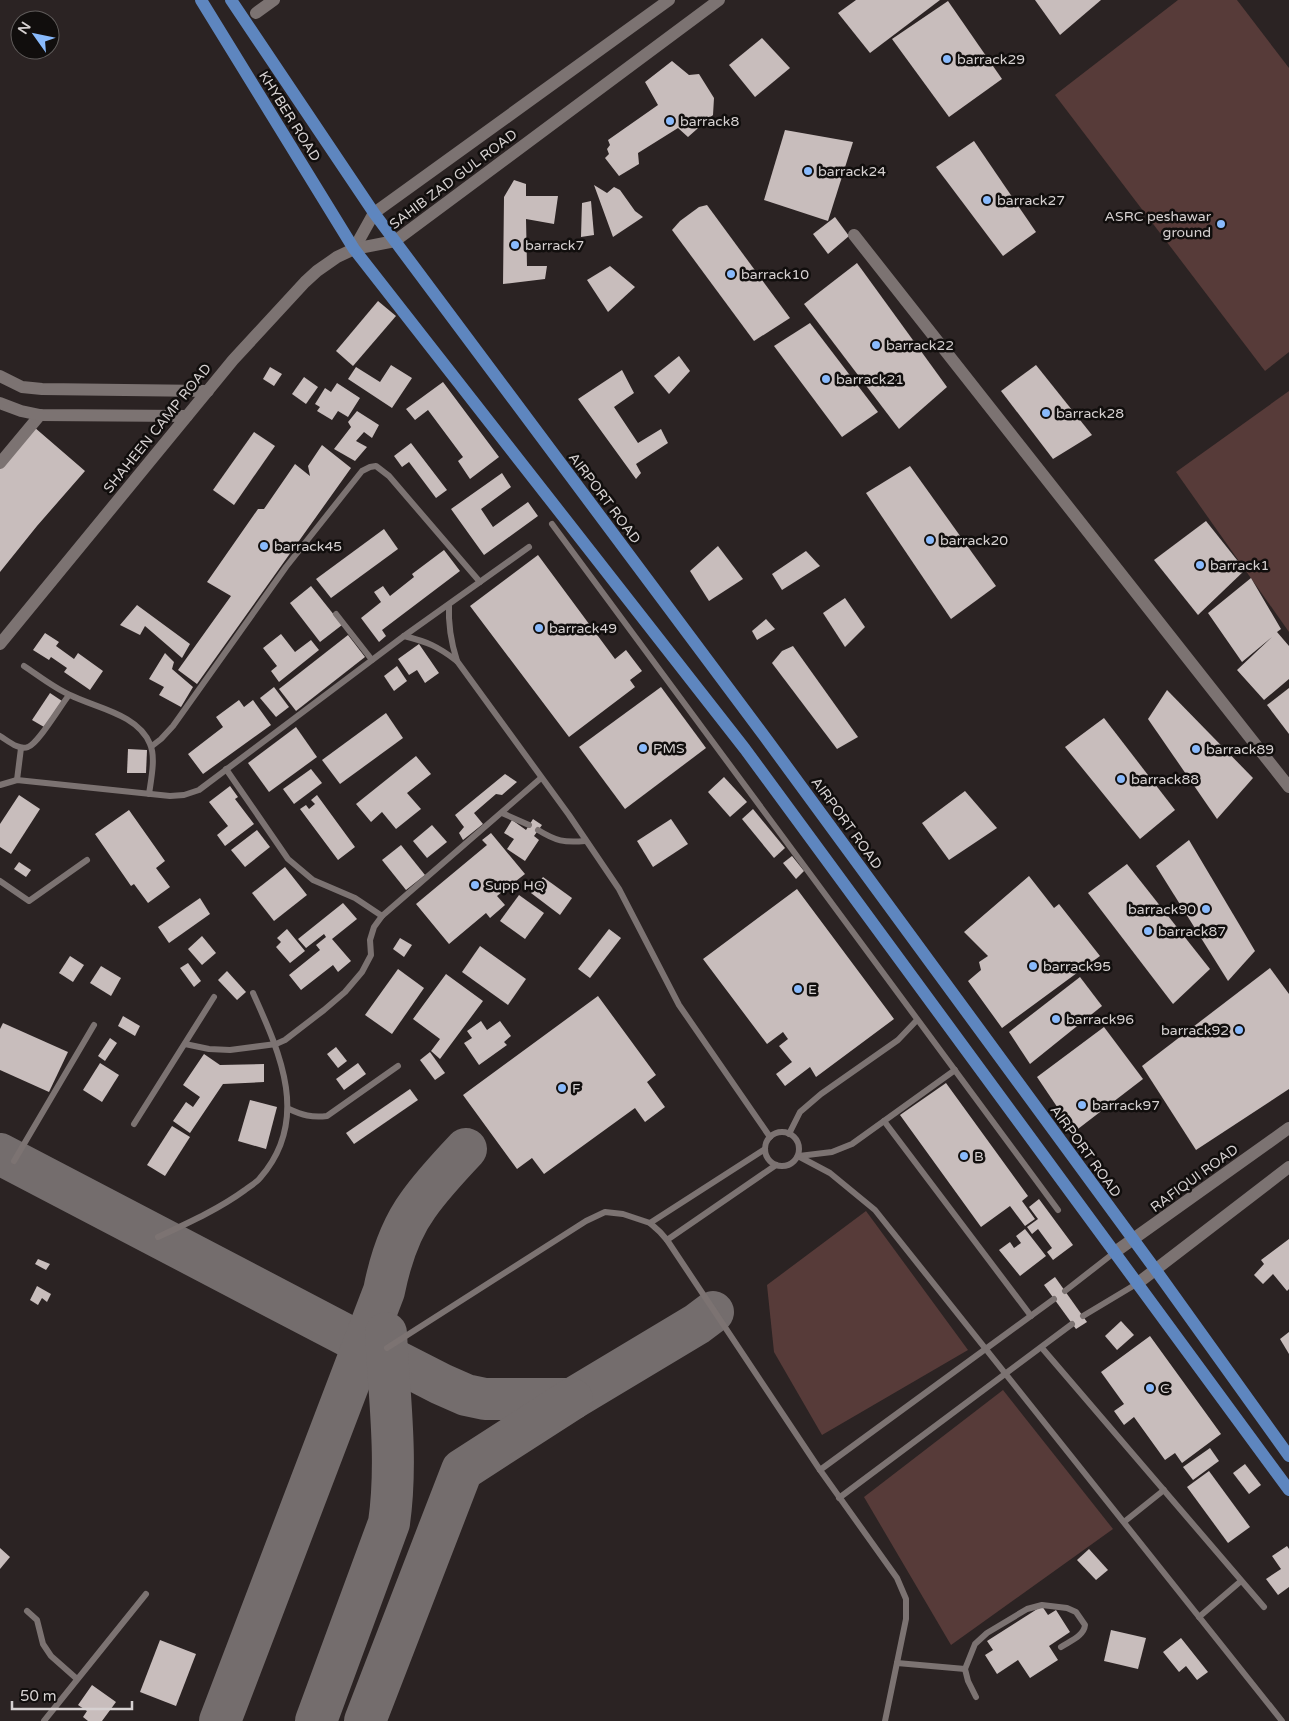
<svg xmlns="http://www.w3.org/2000/svg" width="1289" height="1721" font-family="'Varela Round',sans-serif">
<style>
.green{fill:#573b39}
.lines{fill:none;stroke-linecap:round;stroke-linejoin:round}
.taxiway{stroke:#746d6d;stroke-width:42}
.building{fill:#c8bdbc}
.lane{stroke:#7c7372;stroke-width:6}
.street{stroke:#7c7372;stroke-width:12}
.secondary{stroke:#7c7372;stroke-width:12}
.primary{stroke:#5e86bf;stroke-width:12}
.poi-dot{fill:#89bafc;stroke:#110e0d;stroke-width:2}
.labels{text-anchor:middle;stroke-width:5;stroke-linejoin:round;paint-order:stroke}
.poi-label{font-size:14px;fill:#d6d1d1;stroke:#110e0d;text-anchor:start}
.street-label{font-size:14px;fill:#d6d1d1;stroke:#110e0d}
</style>
<rect width="100%" height="100%" fill="#2b2323"/>
<g class="green">
<polygon points="1178,0 1237,0 1289,68 1289,352 1265,371 1055,95"/>
<polygon points="1289,391 1289,632 1176,472"/>
<polygon points="866,1211 968,1350 822,1435 774,1352 767,1285"/>
<polygon points="1003,1390 1113,1529 951,1645 864,1497"/>
</g>
<g class="lines">
<g class="taxiway">
<polyline points="0,1154 363,1344 441,1384 466,1395 485,1399 572,1399 697,1324 713,1312"/>
<path d="M220 1721 384 1291C390 1261 399 1231 418 1205 432 1185 449 1167 466 1149"/>
<path d="M316 1721 389 1523C398 1460 389 1396 386 1333"/>
<polyline points="365,1721 462,1470 572,1399"/>
</g>
</g>
<g class="building">
<polygon points="856,0 940,0 870,53 838,13"/>
<polygon points="1035,0 1101,0 1060,35"/>
<polygon points="948,1 1002,79 949,117 892,39"/>
<polygon points="762,38 790,68 755,97 729,65"/>
<polygon points="672,61 689,75 699,74 714,98 713,115 688,137 678,128 638,153 639,164 619,176 605,158 609,154 607,149 610,145 608,140 658,105 645,82"/>
<polygon points="785,130 853,142 828,221 764,200"/>
<polygon points="974,141 1036,232 1003,256 936,167"/>
<polygon points="514,180 526,184 526,196 558,196 554,224 526,219 527,266 547,266 545,279 503,284 504,197"/>
<polygon points="594,185 607,193 614,187 620,190 635,211 643,217 613,237"/>
<polygon points="591,201 594,235 581,237 582,203"/>
<polygon points="707,205 790,318 754,341 672,230 680,221 699,207"/>
<polygon points="835,217 849,236 828,254 813,234"/>
<polygon points="857,263 947,387 899,429 804,304"/>
<polygon points="610,266 635,287 608,312 587,280"/>
<polygon points="378,301 396,316 353,366 336,351"/>
<polygon points="810,323 878,412 842,437 774,346"/>
<polygon points="679,356 690,371 669,394 654,376"/>
<polygon points="391,365 412,378 392,408 348,379 356,367 380,382"/>
<polygon points="1036,365 1092,435 1053,459 1001,391"/>
<polygon points="270,367 282,374 274,386 263,379"/>
<polygon points="622,370 634,393 614,407 638,443 661,429 668,443 636,464 641,473 636,479 578,399"/>
<polygon points="304,377 318,387 306,404 292,394"/>
<polygon points="443,382 499,457 470,479 458,461 463,457 428,410 415,420 406,409"/>
<polygon points="337,383 360,398 348,417 338,411 332,420 317,411 320,407 315,404 325,388 331,392"/>
<polygon points="357,411 379,425 372,438 364,432 356,441 367,447 355,461 334,449 351,427 348,422"/>
<polygon points="34,427 85,471 37,526 0,572 0,469"/>
<polygon points="254,432 275,446 234,505 213,490"/>
<polygon points="411,443 447,490 436,498 409,462 402,467 394,456"/>
<polygon points="322,445 351,468 197,684 178,670 231,596 207,582 258,509 264,509 295,464 310,476 308,466"/>
<polygon points="910,466 996,586 951,619 866,493"/>
<polygon points="502,473 511,487 481,509 493,527 528,502 538,516 484,555 451,509"/>
<polygon points="1206,521 1245,570 1198,615 1154,560"/>
<polygon points="384,529 398,549 331,598 316,579"/>
<polygon points="718,546 743,579 709,601 690,571"/>
<polygon points="444,550 460,571 382,630 386,636 379,642 361,618 381,602 374,592 383,586 390,596 414,577 412,574"/>
<polygon points="806,551 820,566 782,590 772,574"/>
<polygon points="538,555 615,659 626,650 642,671 630,680 635,687 569,737 470,606"/>
<polygon points="1251,578 1281,629 1277,632 1289,646 1289,679 1264,700 1237,670 1272,637 1242,662 1208,613"/>
<polygon points="311,586 342,625 320,642 290,603"/>
<polygon points="845,598 865,627 845,647 823,613"/>
<polygon points="137,605 190,644 182,658 145,626 140,635 120,625"/>
<polygon points="766,619 775,629 757,640 752,631"/>
<polygon points="45,633 59,642 56,646 74,659 78,653 103,671 90,690 64,672 67,668 51,657 49,660 33,650"/>
<polygon points="281,634 295,652 311,640 319,650 279,682 271,671 277,666 263,648"/>
<polygon points="348,635 365,657 296,711 279,689"/>
<polygon points="419,644 439,673 425,683 417,670 409,675 398,659"/>
<polygon points="793,646 858,737 837,749 772,663 782,651"/>
<polygon points="165,653 174,662 172,669 193,687 181,707 159,695 164,687 149,679"/>
<polygon points="397,666 407,681 394,691 384,676"/>
<polygon points="274,687 289,707 276,717 260,698"/>
<polygon points="661,687 706,748 625,809 579,747"/>
<polygon points="1289,688 1289,734 1267,705"/>
<polygon points="1167,690 1253,778 1217,819 1148,719"/>
<polygon points="50,693 62,701 44,727 32,720"/>
<polygon points="239,700 244,707 253,700 271,725 203,774 188,754 223,727 216,717"/>
<polygon points="386,713 403,738 340,784 322,760"/>
<polygon points="1104,718 1175,810 1140,839 1065,747"/>
<polygon points="296,727 317,757 269,792 248,763"/>
<polygon points="128,749 147,750 146,773 127,773"/>
<polygon points="416,756 431,774 407,793 421,809 396,829 382,812 371,822 356,804"/>
<polygon points="311,769 322,783 294,804 283,789"/>
<polygon points="505,774 517,782 502,795 496,794 474,813 483,824 463,840 459,833 464,827 455,815"/>
<polygon points="724,777 747,802 730,817 708,792"/>
<polygon points="230,786 238,797 235,799 254,824 225,846 217,835 228,826 209,802"/>
<polygon points="965,791 997,828 949,860 922,823"/>
<polygon points="19,795 40,809 11,854 0,847 0,824"/>
<polygon points="317,795 355,847 338,860 300,809 306,805 309,809 315,804 311,800"/>
<polygon points="753,809 785,848 774,858 742,819"/>
<polygon points="129,810 165,861 156,868 170,887 148,903 134,884 131,886 95,834"/>
<polygon points="533,819 542,825 534,836 539,840 525,861 507,849 514,839 504,833 512,820 526,830"/>
<polygon points="671,819 688,844 653,867 637,841"/>
<polygon points="432,825 447,842 427,858 413,841"/>
<polygon points="257,830 270,847 245,867 231,850"/>
<polygon points="491,833 525,874 497,896 505,905 490,918 486,913 449,944 416,904 487,845 482,840"/>
<polygon points="1189,840 1255,951 1228,981 1156,866"/>
<polygon points="401,845 425,875 406,890 382,860"/>
<polygon points="792,856 804,871 796,879 783,863"/>
<polygon points="19,862 31,870 26,877 14,869"/>
<polygon points="1127,864 1210,969 1173,1004 1088,893"/>
<polygon points="285,867 307,895 274,921 252,893"/>
<polygon points="1029,876 1054,908 1059,904 1100,956 1002,1028 968,981 981,970 979,962 988,956 964,932"/>
<polygon points="543,877 572,898 560,915 531,893"/>
<polygon points="797,889 894,1019 816,1077 810,1067 785,1086 776,1074 792,1062 779,1046 788,1039 783,1032 767,1044 703,959"/>
<polygon points="519,895 544,913 525,939 500,921"/>
<polygon points="200,898 210,914 169,943 158,927"/>
<polygon points="343,903 357,919 332,939 351,961 338,972 333,965 301,990 289,975 320,950 316,945 326,937 324,934 306,948 298,939"/>
<polygon points="287,929 305,951 290,963 276,947 281,942 277,938"/>
<polygon points="609,929 621,938 590,978 578,969"/>
<polygon points="202,936 216,953 202,965 188,949"/>
<polygon points="400,938 412,945 404,957 393,949"/>
<polygon points="480,946 526,979 508,1005 462,972"/>
<polygon points="70,956 84,965 73,982 59,973"/>
<polygon points="188,963 201,981 194,987 180,968"/>
<polygon points="101,966 121,978 111,996 90,983"/>
<polygon points="1270,968 1289,994 1289,1089 1196,1150 1142,1066"/>
<polygon points="398,969 424,988 392,1034 365,1015"/>
<polygon points="227,971 246,992 237,1000 218,980"/>
<polygon points="446,974 483,1001 440,1059 431,1051 440,1039 413,1019"/>
<polygon points="1080,977 1102,1006 1030,1064 1009,1032"/>
<polygon points="598,996 656,1075 647,1082 665,1107 645,1122 635,1108 544,1174 532,1158 517,1169 463,1095"/>
<polygon points="123,1016 140,1026 135,1036 118,1026"/>
<polygon points="481,1021 487,1030 500,1021 511,1036 504,1042 507,1045 479,1065 464,1043 472,1038 467,1031"/>
<polygon points="3,1023 68,1052 49,1092 0,1070 0,1029"/>
<polygon points="1104,1027 1143,1079 1074,1132 1037,1077"/>
<polygon points="110,1038 117,1043 105,1061 98,1056"/>
<polygon points="336,1047 347,1061 338,1068 327,1054"/>
<polygon points="430,1052 445,1073 435,1080 420,1060"/>
<polygon points="204,1054 220,1065 264,1064 264,1082 223,1084 190,1133 173,1121 186,1102 193,1107 200,1097 183,1085"/>
<polygon points="100,1063 119,1075 102,1102 83,1090"/>
<polygon points="358,1063 366,1074 344,1090 336,1079"/>
<polygon points="946,1083 1028,1196 1022,1201 1035,1219 1025,1226 1010,1206 981,1227 900,1115"/>
<polygon points="410,1089 418,1100 354,1144 346,1133"/>
<polygon points="250,1100 277,1107 266,1149 238,1141"/>
<polygon points="172,1126 190,1137 165,1176 147,1165"/>
<polygon points="1039,1199 1073,1245 1053,1260 1047,1252 1052,1248 1038,1229 1032,1234 1027,1227 1038,1219 1029,1207"/>
<polygon points="1025,1229 1046,1256 1020,1276 999,1250 1010,1242 1014,1248 1021,1243 1016,1236"/>
<polygon points="1289,1239 1289,1289 1287,1291 1273,1274 1263,1284 1254,1275 1264,1264 1261,1260"/>
<polygon points="38,1259 50,1264 46,1270 35,1264"/>
<polygon points="1055,1277 1087,1322 1076,1329 1044,1285"/>
<polygon points="37,1286 51,1294 47,1302 42,1298 38,1305 30,1300"/>
<polygon points="1121,1321 1134,1335 1117,1350 1105,1336"/>
<polygon points="1289,1332 1289,1354 1280,1339"/>
<polygon points="1150,1336 1221,1434 1182,1463 1175,1453 1165,1460 1134,1417 1124,1425 1114,1411 1124,1404 1101,1372"/>
<polygon points="1210,1448 1219,1461 1193,1480 1183,1467"/>
<polygon points="1245,1464 1261,1485 1249,1494 1233,1473"/>
<polygon points="1209,1471 1250,1527 1228,1543 1187,1487"/>
<polygon points="1287,1546 1289,1549 1289,1587 1278,1595 1266,1579 1281,1569 1272,1556"/>
<polygon points="0,1548 10,1557 0,1569"/>
<polygon points="1089,1549 1108,1570 1096,1580 1077,1560"/>
<polygon points="1042,1606 1048,1615 1056,1610 1070,1632 1049,1646 1058,1660 1030,1678 1018,1660 997,1674 985,1655 993,1650 987,1641"/>
<polygon points="1111,1630 1146,1638 1138,1669 1104,1661"/>
<polygon points="1181,1638 1208,1672 1197,1680 1186,1666 1179,1672 1163,1652"/>
<polygon points="160,1640 196,1654 176,1706 140,1692"/>
<polygon points="92,1685 116,1702 102,1721 88,1721 83,1717 87,1711 78,1705"/>
</g>
<g class="lines">
<g class="lane">
<polyline points="552,524 1058,1210"/>
<path d="M449 605C448 625 451 642 457 661"/>
<polyline points="336,614 372,660"/>
<path d="M404 636C428 642 437 646 457 661L569 815 619 889 679 1005 770 1137"/>
<path d="M24 666C39 676 54 688 70 695 96 708 138 714 150 744 156 757 151 780 149 794"/>
<path d="M0 736C7 740 19 751 28 747 38 744 61 705 69 695"/>
<polyline points="152,746 161,739 173,726 286,567 362,471 370,467 376,466 389,476 480,582"/>
<polyline points="226,769 288,859 313,880 355,898 382,916"/>
<polyline points="17,780 21,748"/>
<polyline points="0,785 17,780 170,796 184,795 199,790 404,636 529,547"/>
<polyline points="502,813 529,825"/>
<path d="M538 830C556 841 564 843 585 841"/>
<polyline points="0,881 29,901 87,860"/>
<polyline points="185,1044 209,1049 230,1050 276,1044 285,1040 324,1010 345,992 362,972 371,955 370,940 374,927 382,916 541,778"/>
<path d="M289 1109C302 1115 312 1118 327 1116L398 1066"/>
<polyline points="884,1121 1031,1316"/>
<polyline points="134,1124 214,997"/>
<circle cx="782" cy="1149" r="17"/>
<polyline points="789,1134 800,1112 821,1094 898,1040 917,1020"/>
<polyline points="798,1156 830,1173 875,1210 1282,1721"/>
<polyline points="799,1156 832,1152 852,1144 955,1070"/>
<polyline points="14,1161 94,1025"/>
<polyline points="650,1223 765,1149"/>
<path d="M158 1237C188 1223 219 1209 245 1190 250 1186 256 1183 260 1178 311 1120 280 1053 253 993"/>
<polyline points="667,1240 776,1165"/>
<polyline points="1065,1291 1115,1252"/>
<polyline points="1083,1316 1138,1283"/>
<polyline points="387,1348 586,1221 605,1212 623,1214 650,1223 660,1232 667,1240 820,1470 897,1578 906,1599 906,1619 885,1721"/>
<polyline points="1042,1348 1264,1607"/>
<polyline points="820,1470 1054,1299"/>
<polyline points="839,1498 1072,1324"/>
<polyline points="1124,1522 1164,1490"/>
<polyline points="27,1611 37,1620 43,1644 51,1656 77,1679"/>
<polyline points="1199,1617 1241,1581"/>
<polyline points="897,1663 965,1669"/>
<path d="M976 1697 968 1681 965 1669 975 1644 987 1633 1027 1609 1042 1605 1067 1608 1076 1612 1085 1625C1084 1636 1070 1641 1061 1647"/>
<polyline points="44,1721 146,1594"/>
</g>
<g class="street">
<polyline points="256,13 274,0"/>
<polyline points="854,235 1289,787"/>
<polyline points="0,463 40,415"/>
</g>
<g class="secondary">
<polyline points="354,249 374,213 669,0"/>
<polyline points="0,376 22,387 42,389 208,391"/>
<polyline points="0,403 21,411 40,415 187,416"/>
<polyline points="0,644 233,360 305,282 317,271 337,257 354,249 395,241 719,0"/>
<polyline points="1115,1252 1289,1128"/>
<polyline points="1138,1283 1289,1167"/>
</g>
<g class="primary">
<polyline points="201,0 354,249 745,749 1289,1490"/>
<polyline points="231,0 374,213 765,737 1155,1269 1289,1456"/>
</g>
</g>
<g class="poi-dot">
<circle cx="947" cy="59" r="5"/>
<circle cx="670" cy="121" r="5"/>
<circle cx="808" cy="171" r="5"/>
<circle cx="987" cy="200" r="5"/>
<circle cx="1221" cy="224" r="5"/>
<circle cx="515" cy="245" r="5"/>
<circle cx="731" cy="274" r="5"/>
<circle cx="876" cy="345" r="5"/>
<circle cx="826" cy="379" r="5"/>
<circle cx="1046" cy="413" r="5"/>
<circle cx="930" cy="540" r="5"/>
<circle cx="264" cy="546" r="5"/>
<circle cx="1200" cy="565" r="5"/>
<circle cx="539" cy="628" r="5"/>
<circle cx="643" cy="748" r="5"/>
<circle cx="1196" cy="749" r="5"/>
<circle cx="1121" cy="779" r="5"/>
<circle cx="475" cy="885" r="5"/>
<circle cx="1206" cy="909" r="5"/>
<circle cx="1148" cy="931" r="5"/>
<circle cx="1033" cy="966" r="5"/>
<circle cx="798" cy="989" r="5"/>
<circle cx="1056" cy="1019" r="5"/>
<circle cx="1239" cy="1030" r="5"/>
<circle cx="562" cy="1088" r="5"/>
<circle cx="1082" cy="1105" r="5"/>
<circle cx="964" cy="1156" r="5"/>
<circle cx="1150" cy="1388" r="5"/>
</g>
<g class="labels">
<g class="poi-label">
<text x="957" y="64">barrack29</text>
<text x="680" y="126">barrack8</text>
<text x="818" y="176">barrack24</text>
<text x="997" y="205">barrack27</text>
<text x="1211" y="221" text-anchor="end">ASRC peshawar<tspan x="1211" dy="16">ground</tspan></text>
<text x="525" y="250">barrack7</text>
<text x="741" y="279">barrack10</text>
<text x="886" y="350">barrack22</text>
<text x="836" y="384">barrack21</text>
<text x="1056" y="418">barrack28</text>
<text x="940" y="545">barrack20</text>
<text x="274" y="551">barrack45</text>
<text x="1210" y="570">barrack1</text>
<text x="549" y="633">barrack49</text>
<text x="653" y="753">PMS</text>
<text x="1206" y="754">barrack89</text>
<text x="1131" y="784">barrack88</text>
<text x="485" y="890">Supp HQ</text>
<text x="1196" y="914" text-anchor="end">barrack90</text>
<text x="1158" y="936">barrack87</text>
<text x="1043" y="971">barrack95</text>
<text x="808" y="994">E</text>
<text x="1066" y="1024">barrack96</text>
<text x="1229" y="1035" text-anchor="end">barrack92</text>
<text x="572" y="1093">F</text>
<text x="1092" y="1110">barrack97</text>
<text x="974" y="1161">B</text>
<text x="1160" y="1393">C</text>
</g>
<g class="street-label">
<text transform="translate(290 116) rotate(58)" y="5">KHYBER ROAD</text>
<text transform="translate(453 179) rotate(-37)" y="5">SAHIB ZAD GUL ROAD</text>
<text transform="translate(157 428) rotate(-51)" y="5">SHAHEEN CAMP ROAD</text>
<text transform="translate(605 498) rotate(53)" y="5">AIRPORT ROAD</text>
<text transform="translate(847 823) rotate(54)" y="5">AIRPORT ROAD</text>
<text transform="translate(1086 1151) rotate(54)" y="5">AIRPORT ROAD</text>
<text transform="translate(1194 1178) rotate(-36)" y="5">RAFIQUI ROAD</text>
</g>
</g>
<g transform="translate(35 35) rotate(303)"><circle r="24" fill="#110e0d" stroke="#605c5b"/>
<path d="M0-4L9 19L0 12L-9 19Z" fill="#89bafc"/>
<text y="-8" font-size="14" font-weight="bold" text-anchor="middle" fill="#d6d1d1">N</text>
</g>
<path d="M12 1701v8h120v-8" fill="none" stroke="#d6d1d1" stroke-width="2.5"/>
<text x="20" y="1701" font-size="15" fill="#d6d1d1" stroke="#110e0d" stroke-width="4" paint-order="stroke">50 m</text>
</svg>
